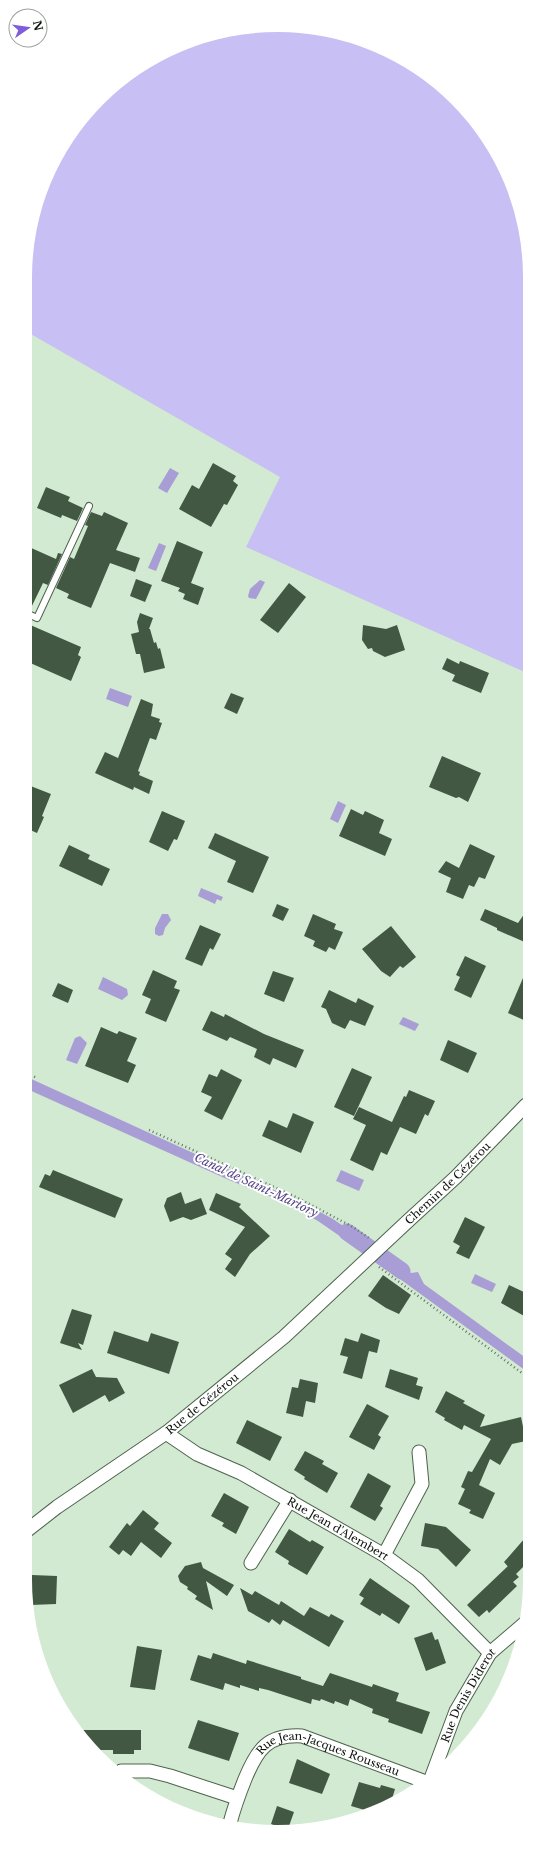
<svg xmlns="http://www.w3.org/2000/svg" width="555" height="1857" font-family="'Libre Baskerville',serif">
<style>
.green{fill:#c8bff4}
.water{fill:#a89ed5}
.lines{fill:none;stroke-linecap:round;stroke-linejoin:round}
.canal{stroke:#a89ed5;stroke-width:17}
.building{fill:#435843}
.lane-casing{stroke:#4e634d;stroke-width:8}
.street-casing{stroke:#4e634d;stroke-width:15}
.path{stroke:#657665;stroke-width:2.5;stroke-dasharray:1 3;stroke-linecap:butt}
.lane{stroke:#fff;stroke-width:6}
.street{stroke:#fff;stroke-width:13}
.labels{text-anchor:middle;stroke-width:4;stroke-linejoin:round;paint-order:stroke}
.street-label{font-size:11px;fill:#0a130a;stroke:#fff}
.water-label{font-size:12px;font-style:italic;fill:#534286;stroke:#fff}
</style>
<rect width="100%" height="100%" fill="#d1ead1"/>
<polygon class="green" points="228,30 327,30 404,59 467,111 504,166 528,245 527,673 246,547 280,477 29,333 30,228 67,137 137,68"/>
<g class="water">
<polygon points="170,468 179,473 167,493 158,488"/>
<polygon points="159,543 166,546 156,571 148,568"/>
<polygon points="260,580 265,582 256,599 249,598 248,596 250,589"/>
<polygon points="110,688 132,696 128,707 106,699"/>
<polygon points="338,801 346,805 338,823 330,819"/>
<polygon points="201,888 223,897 221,901 217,899 215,904 198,896"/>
<polygon points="162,914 168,914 171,920 165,928 163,935 159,936 155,934 155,928"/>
<polygon points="103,977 127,989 128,995 122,1000 98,989"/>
<polygon points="403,1017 419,1024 415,1031 399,1024"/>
<polygon points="80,1036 87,1043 77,1064 66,1060 75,1038"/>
<polygon points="27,1077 307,1205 333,1219 368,1243 362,1248 357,1248 318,1221 282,1201 229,1180 27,1089"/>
<polygon points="341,1170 364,1180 359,1191 336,1181"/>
<polygon points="387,1254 411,1273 418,1272 424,1284 526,1358 526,1371 378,1263"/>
<polygon points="475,1274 496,1284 492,1292 471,1283"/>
</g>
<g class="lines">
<polyline class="canal" points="347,1232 402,1271"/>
</g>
<g class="building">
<polygon points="213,463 236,476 233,481 238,485 227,505 224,504 211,527 179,509 192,485 199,489"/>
<polygon points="46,487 70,497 68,501 83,508 77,521 62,515 61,518 37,508"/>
<polygon points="91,512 102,516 104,512 128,523 116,550 140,558 135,572 110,563 91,608 67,598 69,594 56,588 70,557 74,559 88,526 85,525"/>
<polygon points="177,541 203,552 191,583 204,588 198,605 183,599 185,594 178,591 180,588 161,581"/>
<polygon points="29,547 56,559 58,553 62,554 48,585 43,583 30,610 28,610"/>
<polygon points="136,579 152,585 145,602 130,596"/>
<polygon points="289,583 306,597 278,633 260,620"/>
<polygon points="140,613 153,618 149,629 150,629 154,643 156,642 158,649 160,648 165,668 144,673 140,654 136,654 131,634 139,632 137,622"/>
<polygon points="28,624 81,647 78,655 81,657 71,681 28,662"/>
<polygon points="363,625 386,629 397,625 405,650 385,657 373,651 372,648 368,649 362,640"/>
<polygon points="447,658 459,664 460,661 489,673 481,693 452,681 455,675 442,669"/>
<polygon points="231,693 244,698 237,714 224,708"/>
<polygon points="141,699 153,704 151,716 160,719 159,722 162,723 156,740 150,738 138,771 140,772 139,775 153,781 149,794 134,787 133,790 95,773 105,752 118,758"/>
<polygon points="442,756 481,773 468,802 459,797 456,798 429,787"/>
<polygon points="28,785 51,794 42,816 44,817 37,833 28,829"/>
<polygon points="351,809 363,815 365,811 384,820 379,833 392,839 385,856 339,836"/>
<polygon points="162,811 185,821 177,840 174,839 168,851 149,842"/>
<polygon points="215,833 269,857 253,893 227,882 236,861 208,848"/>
<polygon points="470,844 495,856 485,879 479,877 474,887 469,885 463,899 446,892 451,878 438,872 446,861 459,868"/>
<polygon points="69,845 90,855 88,859 110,869 102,886 59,866"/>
<polygon points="277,904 289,909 283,921 272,916"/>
<polygon points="485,909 518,923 527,910 527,943 497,930 497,928 480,920"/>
<polygon points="313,914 336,924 334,929 343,932 335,950 329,947 326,952 313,946 315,941 304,936"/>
<polygon points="200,925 221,934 213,950 210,948 202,966 185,959"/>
<polygon points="391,926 416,957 403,968 400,966 390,977 381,971 362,949"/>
<polygon points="465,956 486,966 471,998 454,990 460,977 456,975"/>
<polygon points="153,970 177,981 174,988 180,990 166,1022 145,1013 151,999 142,995"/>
<polygon points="273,971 294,978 284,1002 264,994"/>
<polygon points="526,971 526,1021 508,1013"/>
<polygon points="58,983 73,990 68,1003 52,996"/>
<polygon points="329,990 356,1003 358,998 374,1006 365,1026 350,1020 345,1029 332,1023 326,1009 321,1007"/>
<polygon points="211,1011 224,1017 225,1014 264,1034 304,1050 296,1068 273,1058 270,1065 254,1057 257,1049 230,1037 227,1041 202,1030"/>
<polygon points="101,1027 117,1034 119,1031 137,1038 127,1061 136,1065 128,1083 85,1066"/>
<polygon points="448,1040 477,1053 468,1073 440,1060"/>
<polygon points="352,1068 372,1077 354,1116 334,1107"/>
<polygon points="221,1069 242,1080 222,1120 204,1111 212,1097 201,1092 209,1074 217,1077"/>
<polygon points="409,1090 435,1101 428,1116 425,1114 416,1134 400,1127 387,1155 381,1152 373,1171 350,1160 366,1125 353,1119 359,1107 392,1122 404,1096 406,1097"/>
<polygon points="293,1113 314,1122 301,1153 262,1136 269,1120 287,1128"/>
<polygon points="53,1170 123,1199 115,1218 39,1187 45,1174 50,1176"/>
<polygon points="181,1192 185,1204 201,1198 207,1214 191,1220 183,1217 170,1222 164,1206 167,1198"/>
<polygon points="216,1193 241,1204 239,1207 270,1236 250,1254 235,1277 225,1269 232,1259 225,1254 245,1227 209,1210"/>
<polygon points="465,1217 485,1227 469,1259 456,1253 460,1246 453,1242"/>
<polygon points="383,1275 411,1295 399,1314 386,1308 368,1296"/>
<polygon points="509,1285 526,1293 526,1317 501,1303"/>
<polygon points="72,1309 92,1315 83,1345 78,1343 82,1350 60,1343"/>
<polygon points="114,1331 148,1342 151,1333 179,1342 169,1374 107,1353"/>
<polygon points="361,1333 380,1340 377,1353 369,1351 362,1379 343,1373 348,1357 340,1355 345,1338 358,1342"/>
<polygon points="92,1369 96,1377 117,1378 125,1393 109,1402 105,1395 73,1413 59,1385"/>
<polygon points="390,1369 418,1378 416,1385 423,1387 419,1400 385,1387"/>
<polygon points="300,1379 318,1383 315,1403 306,1401 303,1417 286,1413 292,1387 298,1388"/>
<polygon points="446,1391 465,1401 463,1403 485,1415 480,1427 521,1417 526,1441 512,1444 500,1465 490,1459 479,1485 495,1493 483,1519 469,1513 471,1510 458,1504 465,1489 461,1487 468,1471 472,1472 491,1439 464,1425 462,1430 444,1420 445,1418 435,1412"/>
<polygon points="367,1404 389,1416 378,1435 381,1437 374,1450 349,1437"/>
<polygon points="247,1420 282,1437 270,1461 236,1443"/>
<polygon points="305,1451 324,1461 322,1464 338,1473 327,1493 304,1479 305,1477 294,1470"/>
<polygon points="368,1473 391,1486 380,1506 383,1508 375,1521 350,1507"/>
<polygon points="224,1493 249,1507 236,1534 222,1526 224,1523 211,1516"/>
<polygon points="143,1510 159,1523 154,1529 172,1543 161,1558 141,1542 131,1556 123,1550 119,1555 109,1547 127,1523 130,1526"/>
<polygon points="425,1523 446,1527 471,1550 456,1567 438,1549 421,1546"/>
<polygon points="289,1529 310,1542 312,1540 324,1547 307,1575 288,1564 289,1561 275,1552"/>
<polygon points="525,1538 525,1565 516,1574 519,1577 513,1582 517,1586 489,1613 487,1610 479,1617 467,1605 508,1566 510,1569 504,1562"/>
<polygon points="201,1562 203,1568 234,1585 227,1596 206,1581 213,1610 195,1599 197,1596 187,1589 188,1587 180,1582 178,1576 185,1566"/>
<polygon points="32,1575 57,1576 56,1604 31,1605"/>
<polygon points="370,1578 410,1606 399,1624 382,1613 380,1616 360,1604 364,1598 359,1595"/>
<polygon points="240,1588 252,1595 255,1591 279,1605 281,1601 304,1616 310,1607 329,1617 331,1614 344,1621 329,1647 283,1620 280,1625 272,1619 269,1623 248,1611"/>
<polygon points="432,1632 435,1640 438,1639 446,1663 426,1671 414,1638"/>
<polygon points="137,1646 162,1650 155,1690 130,1687"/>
<polygon points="213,1653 246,1664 247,1660 301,1677 301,1679 323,1686 330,1673 372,1687 373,1684 399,1693 396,1701 430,1712 422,1734 388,1722 389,1719 372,1713 373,1709 350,1699 348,1706 335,1701 334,1704 321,1699 320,1701 312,1699 311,1704 268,1690 259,1688 259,1691 240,1685 240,1688 225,1683 223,1690 190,1680 198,1655 211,1659"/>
<polygon points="198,1720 239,1733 229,1761 188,1748"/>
<polygon points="77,1730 141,1730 141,1750 134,1750 134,1754 113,1754 113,1750 93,1750 88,1746"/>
<polygon points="297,1759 330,1774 322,1794 289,1783"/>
<polygon points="359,1782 380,1788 381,1785 395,1789 392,1799 368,1811 351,1806"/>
<polygon points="277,1806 294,1812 288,1829 274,1830 276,1826 271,1824"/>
</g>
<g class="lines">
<g class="lane-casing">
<polyline id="lane" points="28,614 37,618 89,506"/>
</g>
<g class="street-casing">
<g id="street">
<path id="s1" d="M166 1433 197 1454 241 1473 384 1555 418 1580 490 1653"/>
<path id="s2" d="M25 1532 57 1507 166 1433 284 1337 409 1220 456 1177 526 1105"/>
<polyline points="384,1555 422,1484 419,1452"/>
<polyline points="251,1563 290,1500"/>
<polyline points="121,1771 150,1771 170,1776 237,1798"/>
<path id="s3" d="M430 1781 456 1711 490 1653 525 1623"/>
<path id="s4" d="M230 1823C234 1808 239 1794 245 1779 257 1750 267 1734 302 1736L426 1782"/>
</g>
</g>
<g class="path">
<polyline points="27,1073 37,1078"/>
<polyline points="149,1130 296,1197 353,1227 369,1238"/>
<polyline points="379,1267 526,1376"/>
</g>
<use href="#lane" class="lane"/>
<use href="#street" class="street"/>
</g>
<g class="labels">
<g class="street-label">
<text dy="4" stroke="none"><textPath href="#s2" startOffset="549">Chemin de Cézérou</textPath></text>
<text dy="4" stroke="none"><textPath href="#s2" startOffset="219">Rue de Cézérou</textPath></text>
<text dy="4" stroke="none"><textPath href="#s1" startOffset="197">Rue Jean d'Alembert</textPath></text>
<text dy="4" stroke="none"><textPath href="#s3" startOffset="94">Rue Denis Diderot</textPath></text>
<text dy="4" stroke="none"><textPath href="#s4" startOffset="152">Rue Jean-Jacques Rousseau</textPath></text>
</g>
<g class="water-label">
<text transform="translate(256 1185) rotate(25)" y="4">Canal de Saint-Martory</text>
</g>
</g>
<path d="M0 0H555V1857H0ZM277 32H278A245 245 0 0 1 523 277V1580A245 245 0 0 1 278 1825H277A245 245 0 0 1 32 1580V277A245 245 0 0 1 277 32Z" fill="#fff" fill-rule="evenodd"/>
<g transform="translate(28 28) rotate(77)"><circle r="19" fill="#ffffff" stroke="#9da19d"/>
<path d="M0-3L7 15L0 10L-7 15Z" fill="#7f5dd8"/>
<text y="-6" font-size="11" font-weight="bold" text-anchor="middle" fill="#0a130a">N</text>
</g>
</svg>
